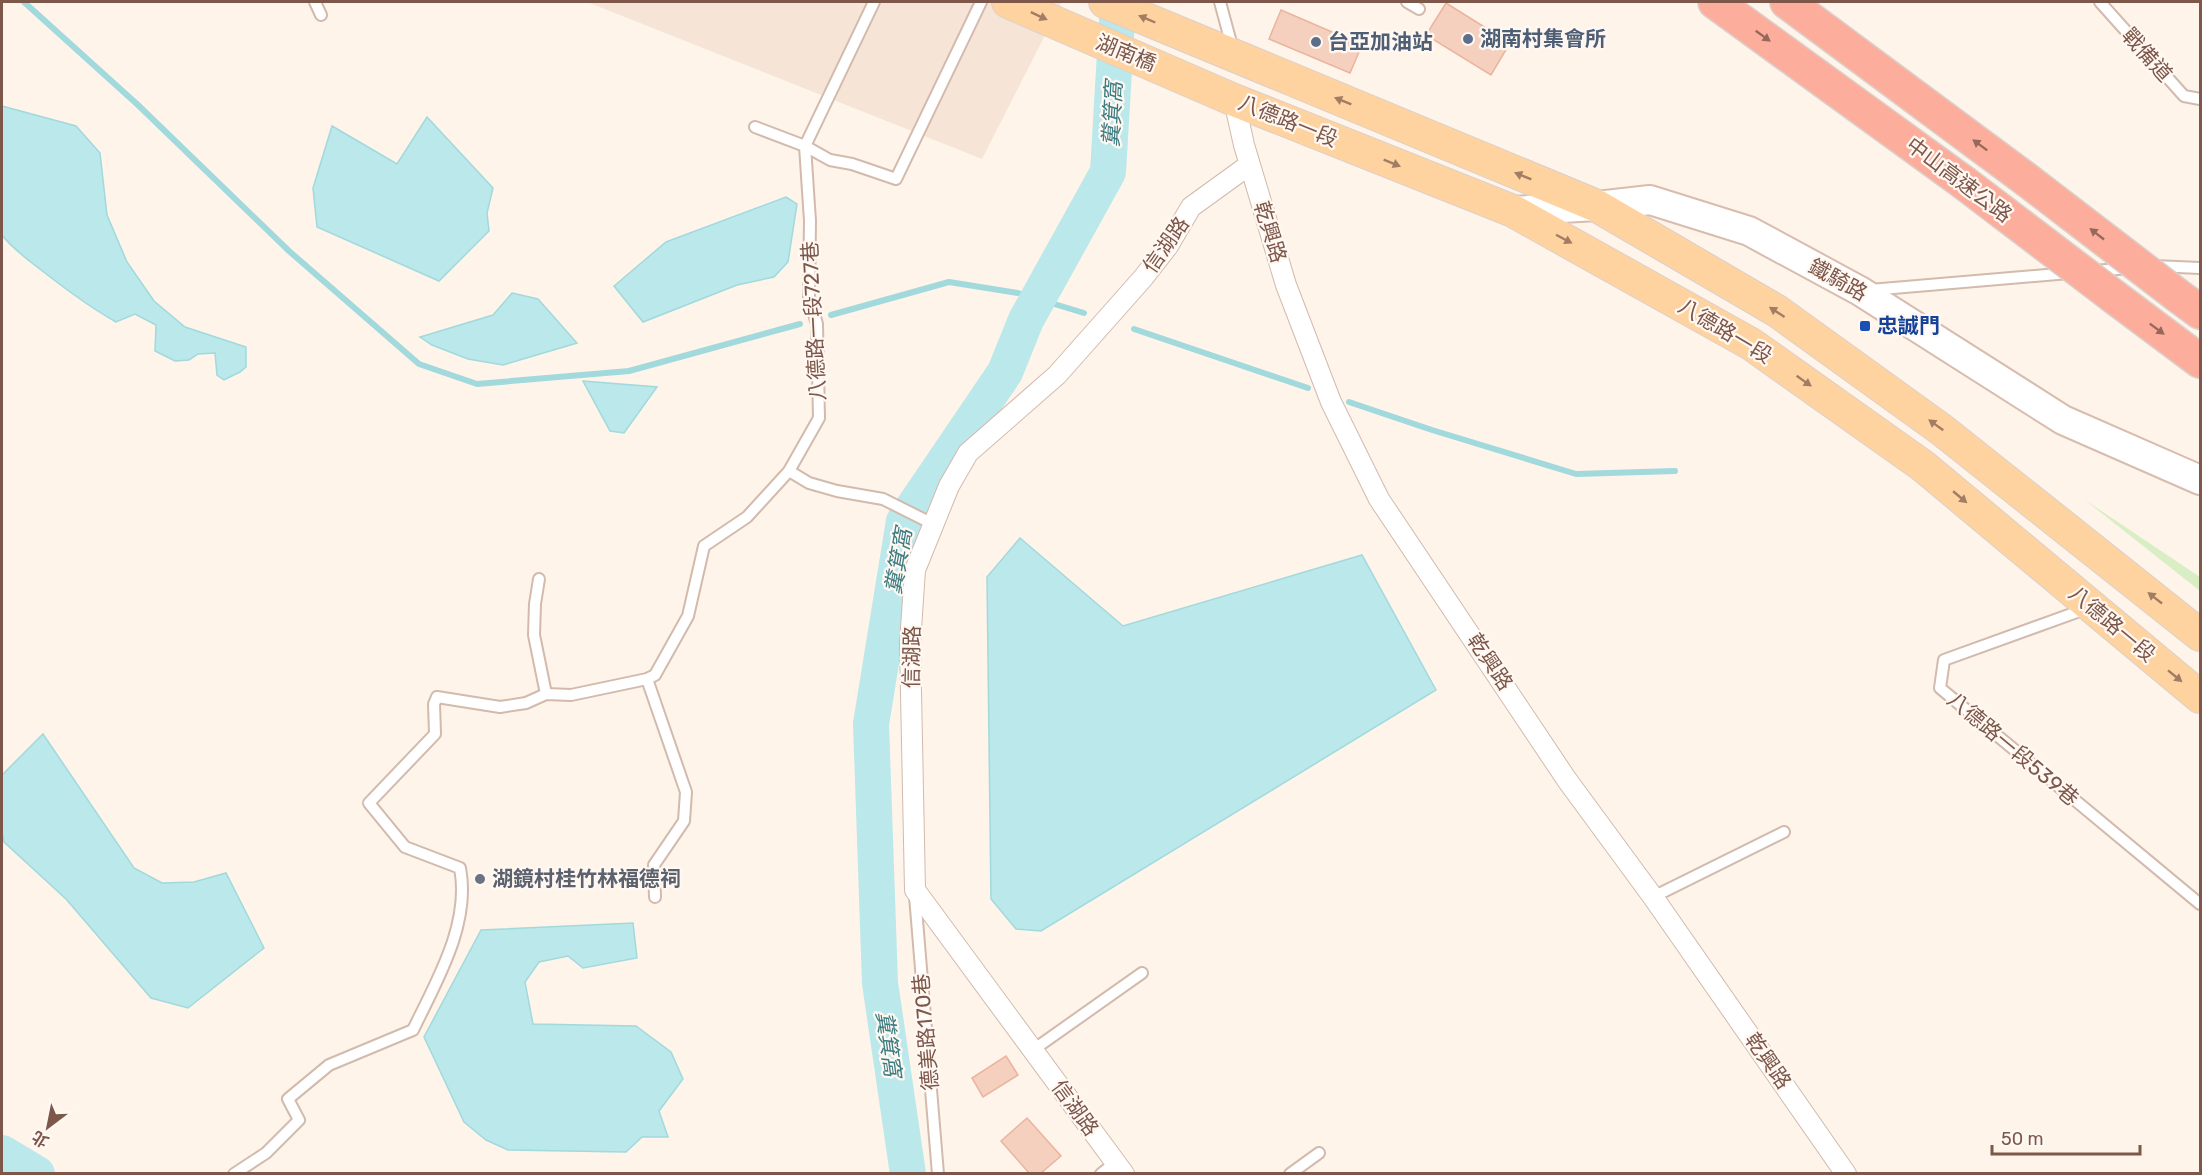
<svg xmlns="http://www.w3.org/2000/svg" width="2202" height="1175" font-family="Rubik,'Noto Sans TC',sans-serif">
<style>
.residential{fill:#f6e5d7}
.green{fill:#daeec6}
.water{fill:#bbe8ea;stroke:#a1d9dd;stroke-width:1.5}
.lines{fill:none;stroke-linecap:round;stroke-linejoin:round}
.stream{stroke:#a1d9dd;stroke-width:6}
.river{stroke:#bbe8ea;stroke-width:36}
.building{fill:#f6d0bf;stroke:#eab49e;stroke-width:1.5}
.lane-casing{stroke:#d2baad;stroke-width:14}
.street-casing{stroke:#d2baad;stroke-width:22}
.secondary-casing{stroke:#d8bcad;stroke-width:32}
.primary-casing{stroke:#dad0cc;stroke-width:34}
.highway-casing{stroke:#dad0cc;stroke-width:36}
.lane{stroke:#fff;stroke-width:10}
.street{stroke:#fff;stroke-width:20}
.secondary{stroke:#fff;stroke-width:28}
.primary{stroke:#ffd3a0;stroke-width:32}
.highway{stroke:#fcad9c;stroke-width:33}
.highway-bridge-casing{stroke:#dad0cc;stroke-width:36;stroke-linecap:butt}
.highway-bridge{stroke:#fcad9c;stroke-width:33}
.oneway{fill:#a37c64}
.oneway2{fill:#96685a}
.service-dot{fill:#5c6f8a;stroke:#fff8f2;stroke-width:2}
.transit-dot{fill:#1a4fb4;stroke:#fff8f2;stroke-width:2}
.worship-dot{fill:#6b7280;stroke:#fff8f2;stroke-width:2}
.labels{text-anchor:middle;stroke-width:4.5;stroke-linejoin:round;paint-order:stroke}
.service-label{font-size:21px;font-weight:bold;fill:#4e5e75;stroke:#fff8f2;text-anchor:start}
.street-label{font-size:21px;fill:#7c574a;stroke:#fff8f2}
.transit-label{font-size:21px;font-weight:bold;fill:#164399;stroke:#fff8f2;text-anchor:start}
.worship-label{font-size:21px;font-weight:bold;fill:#5b616d;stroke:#fff8f2;text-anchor:start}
.water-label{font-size:22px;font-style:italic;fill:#3b7c82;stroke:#fff8f2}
</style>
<rect width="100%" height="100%" fill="#fef4ea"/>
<polygon class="residential" points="587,2 1062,2 982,159"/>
<polygon class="green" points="2085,500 2200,577 2200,591"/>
<g class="water">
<path d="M2 106 76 126 100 153 107 215 127 262 154 301 185 327 246 347V367L240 372 224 380 217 375 215 353 198 354 189 360 175 361 155 351 156 325 135 314 116 322C86 305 59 284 32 263 21 254 10 246 2 235Z"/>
<polygon points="427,117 493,188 487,213 489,231 439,281 317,227 313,188 332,126 397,164"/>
<polygon points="786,197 797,204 788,262 774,277 737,285 643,322 614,286 666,242"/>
<polygon points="512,293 538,299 577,343 503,365 468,359 432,345 420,337 493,315"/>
<polygon points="583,381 657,387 624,433 610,431"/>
<polygon points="1020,538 1123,626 1362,555 1436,690 1041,931 1016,929 991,899 987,577"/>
<polygon points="43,734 134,868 162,883 194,882 226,873 264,948 188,1008 151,998 66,899 4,842 2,832 2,775"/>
<polygon points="633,923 637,958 583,968 568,956 539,962 525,982 533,1024 636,1026 671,1052 683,1079 659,1111 668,1137 642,1137 626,1152 508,1150 486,1140 464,1122 424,1037 481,930"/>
</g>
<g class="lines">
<g class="stream">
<polyline points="24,2 138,105 289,251 419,364 477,384 629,371 800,324"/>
<polyline points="831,315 949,282 1018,293 1084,313"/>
<polyline points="1134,329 1308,388"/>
<polyline points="1349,402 1432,430 1576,474 1675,471"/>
</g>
<g class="river">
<polyline points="2,1153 37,1174"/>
<polyline points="908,1174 880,983 871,724 904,521 1005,372 1026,320 1108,172 1118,2"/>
</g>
</g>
<g class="building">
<polygon points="1446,3 1510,43 1491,75 1426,35"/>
<polygon points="1281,10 1362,45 1350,73 1269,39"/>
<polygon points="1006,1056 1018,1075 983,1097 972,1078"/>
<polygon points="1027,1118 1061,1156 1041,1173 1029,1173 1001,1141"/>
</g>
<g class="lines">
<g class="lane-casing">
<g id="lane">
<polyline points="315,2 321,15"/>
<polyline points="1220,2 1233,50"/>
<polyline points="1407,2 1419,9"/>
<polyline points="2100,2 2184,96 2200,99"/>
<polyline points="755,127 805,146 830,160 852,164 896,179 981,2"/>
<polyline points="2154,266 2200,268"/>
<polyline points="2094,271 2129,268"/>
<polyline points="1870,290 2069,273"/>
<polyline points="789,471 809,483 837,491 883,499 933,524"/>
<polyline points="539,579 535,604 534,635 546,694"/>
<polyline points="2088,608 1944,660 1940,688 2200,904"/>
<polyline points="647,679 686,792 684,821 654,865 655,897"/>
<polyline points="915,896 938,1174"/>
<polyline points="1653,897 1784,832"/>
<polyline points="1033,1050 1142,973"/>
<path d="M234 1174 266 1153 299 1120 288 1099 329 1065 413 1030C436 982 471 924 460 868L405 847 369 803 435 734 434 704 437 697 500 707 526 703 546 694 571 695 647 679 655 675 688 616 704 546 747 517 789 471 819 418 817 324 809 297 810 221 805 146 874 2"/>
<polyline points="1101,1174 1116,1162"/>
<polyline points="1290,1174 1319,1153"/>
</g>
</g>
<g class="street-casing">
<g id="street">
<polyline points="1234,100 1244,145 1286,285 1331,402 1379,499 1567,780 1653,897 1846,1174"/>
<polyline points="1124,1174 915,890 910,643 915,570 949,486 968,453 1057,375 1143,278 1168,246 1191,207 1249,165"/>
</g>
</g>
<g class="secondary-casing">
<polyline id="secondary" points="1513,211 1597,206 1650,200 1749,231 1860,291 2063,420 2200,480"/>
</g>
<g class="primary-casing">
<g id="primary">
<polyline points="1008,2 1234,100 1513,211 1751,344 1923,466 2200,697"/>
<polyline points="1105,2 1597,206 1777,311 1942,430 2200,635"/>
</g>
</g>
<g class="highway-casing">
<g id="highway">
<polyline points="1715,2 1963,182"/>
<polyline points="1787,2 2027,180"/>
<polyline points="2177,295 2200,312"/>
<polyline points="2113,296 2200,361"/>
</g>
</g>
<use href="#lane" class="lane"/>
<use href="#street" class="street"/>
<use href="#secondary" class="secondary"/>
<use href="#primary" class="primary"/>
<use href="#highway" class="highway"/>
<g class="highway-bridge-casing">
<g id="highway-bridge">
<polyline points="2027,180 2177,295"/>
<polyline points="1963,182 2113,296"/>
</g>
</g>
<use href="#highway-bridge" class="highway-bridge"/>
</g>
<defs><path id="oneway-solid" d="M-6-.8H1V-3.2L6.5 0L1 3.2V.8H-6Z" transform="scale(1.5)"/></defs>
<g class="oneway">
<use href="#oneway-solid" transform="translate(1039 16) rotate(25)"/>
<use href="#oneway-solid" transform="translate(1147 19) rotate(-157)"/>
<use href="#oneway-solid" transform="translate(1343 101) rotate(-158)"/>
<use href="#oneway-solid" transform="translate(1392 163) rotate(22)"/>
<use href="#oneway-solid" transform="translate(1523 176) rotate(-158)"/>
<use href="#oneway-solid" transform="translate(1564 239) rotate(28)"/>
<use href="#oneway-solid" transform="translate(1777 312) rotate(-147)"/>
<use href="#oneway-solid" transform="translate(1804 381) rotate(35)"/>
<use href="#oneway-solid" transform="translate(1936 425) rotate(-144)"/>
<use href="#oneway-solid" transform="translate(1960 497) rotate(40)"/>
<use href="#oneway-solid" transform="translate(2155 598) rotate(-142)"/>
<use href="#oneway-solid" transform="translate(2175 676) rotate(39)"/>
</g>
<g class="oneway2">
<use href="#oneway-solid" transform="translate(1763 36) rotate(36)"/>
<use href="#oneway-solid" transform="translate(1980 145) rotate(-143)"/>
<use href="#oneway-solid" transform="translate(2097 234) rotate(-142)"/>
<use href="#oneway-solid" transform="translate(2157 329) rotate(37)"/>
</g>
<g class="service-dot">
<circle cx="1468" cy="39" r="6"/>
<circle cx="1316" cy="42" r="6"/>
</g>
<rect class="transit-dot" x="1859" y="320" width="12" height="12" rx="3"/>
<circle class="worship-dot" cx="480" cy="879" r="6"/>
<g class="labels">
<g class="service-label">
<text x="1480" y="46">湖南村集會所</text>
<text x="1328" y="49">台亞加油站</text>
</g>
<g class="street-label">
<text transform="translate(1126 53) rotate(22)" y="7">湖南橋</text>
<text transform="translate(2147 55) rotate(48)" y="7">戰備道</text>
<text transform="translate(1288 121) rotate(22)" y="7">八德路一段</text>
<text transform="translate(1959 180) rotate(37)" y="7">中山高速公路</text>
<text transform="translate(1270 232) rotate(73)" y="7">乾興路</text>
<text transform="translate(1166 245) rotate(-55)" y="7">信湖路</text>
<text transform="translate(1838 280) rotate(29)" y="7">鐵騎路</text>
<text transform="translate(814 321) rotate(-93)" y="7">八德路一段727巷</text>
<text transform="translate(1725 331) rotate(31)" y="7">八德路一段</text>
<text transform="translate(2112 624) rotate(40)" y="7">八德路一段</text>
<text transform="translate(912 657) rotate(-89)" y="7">信湖路</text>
<text transform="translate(1490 662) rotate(56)" y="7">乾興路</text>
<text transform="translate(2013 749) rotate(40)" y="7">八德路一段539巷</text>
<text transform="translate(926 1032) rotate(-95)" y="7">德美路170巷</text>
<text transform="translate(1768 1061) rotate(55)" y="7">乾興路</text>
<text transform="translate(1075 1108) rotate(54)" y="7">信湖路</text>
</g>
<g class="transit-label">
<text x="1877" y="333">忠誠門</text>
</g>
<g class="worship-label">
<text x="492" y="886">湖鏡村桂竹林福德祠</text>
</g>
<g class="water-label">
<text transform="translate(1112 114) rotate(-87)" y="8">糞箕窩</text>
<text transform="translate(898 561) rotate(-80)" y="8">糞箕窩</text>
<text transform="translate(889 1044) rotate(82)" y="8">糞箕窩</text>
</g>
</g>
<rect width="2202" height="1175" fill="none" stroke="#7c574a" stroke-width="6"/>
<g transform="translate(48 1127) rotate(212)" stroke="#fff8f2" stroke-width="4.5" paint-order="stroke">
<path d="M0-4.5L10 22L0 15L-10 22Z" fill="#7c574a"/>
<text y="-9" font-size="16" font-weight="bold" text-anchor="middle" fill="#7c574a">北</text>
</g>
<path d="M1992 1145v9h148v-9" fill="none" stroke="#7c574a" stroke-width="3"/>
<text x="2001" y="1145" font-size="18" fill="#7c574a" stroke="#fff8f2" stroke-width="4.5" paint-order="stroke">50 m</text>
</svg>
